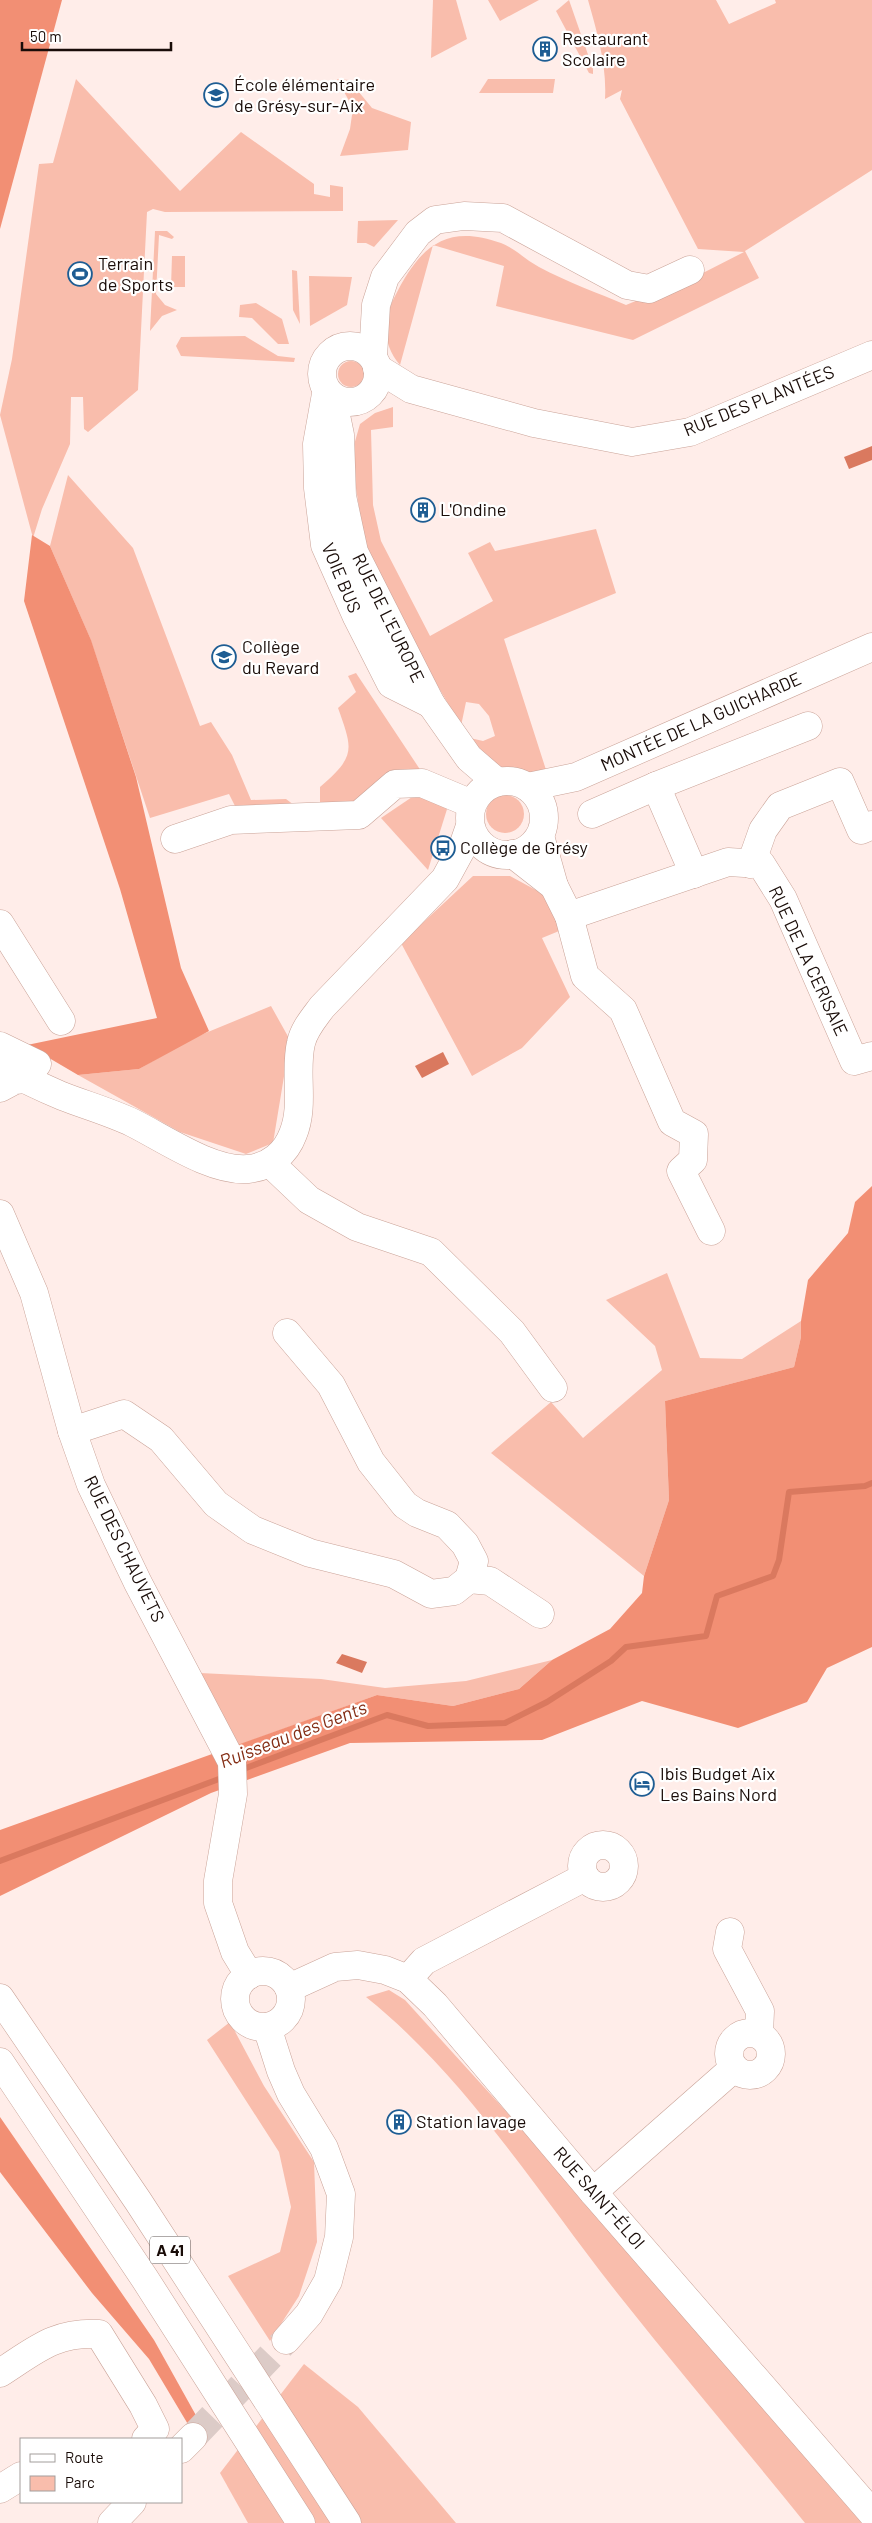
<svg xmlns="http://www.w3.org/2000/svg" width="872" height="2523" font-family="Barlow,sans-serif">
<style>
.green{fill:#f9bdac}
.forest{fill:#f28f74}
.water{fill:#da795f}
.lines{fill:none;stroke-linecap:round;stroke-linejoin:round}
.stream{stroke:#da795f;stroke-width:6}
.major-tunnel{stroke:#dccbc7;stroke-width:28;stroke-dasharray:28 14;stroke-linecap:butt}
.minor-casing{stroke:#caa398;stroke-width:29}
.major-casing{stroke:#caa398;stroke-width:29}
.highway-casing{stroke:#caa398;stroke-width:29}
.minor{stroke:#fff;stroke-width:28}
.major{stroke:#fff;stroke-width:28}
.highway{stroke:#fff;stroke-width:28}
.labels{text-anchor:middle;stroke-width:4.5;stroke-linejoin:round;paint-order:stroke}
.shield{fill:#fff;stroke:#5e5552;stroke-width:1}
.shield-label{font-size:16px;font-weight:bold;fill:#190c08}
.poi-label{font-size:18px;fill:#190c08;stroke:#fff;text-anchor:start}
.street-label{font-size:18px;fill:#190c08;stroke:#fff}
.water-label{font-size:19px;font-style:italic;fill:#842d14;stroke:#fff}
</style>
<rect width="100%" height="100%" fill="#ffede9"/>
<g class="green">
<polygon points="433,0 456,0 467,39 431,58"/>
<polygon points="488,0 539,0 500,21"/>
<polygon points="569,0 593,69 593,74 589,73 556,11"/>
<path d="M588 0H716L729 24 776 3 775 0H872V170L745 251 759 278 633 340 496 306 504 266 433 245 400 365C383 345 382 321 394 298 418 250 443 222 501 243 514 248 526 260 539 267 567 282 598 293 626 305L699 275 744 252 698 249 620 99 622 90 605 99C607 65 597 32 588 0Z"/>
<polygon points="76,79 180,191 241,132 314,184 314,194 330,197 330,185 343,187 343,211 165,212 153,209 147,212 138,390 88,432 84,429 83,397 71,397 70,444 42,509 33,538 0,415 12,359 39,164 53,163"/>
<polygon points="337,79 349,80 372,108 411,122 408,150 340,156 350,129 353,108"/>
<polygon points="488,79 555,79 553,93 479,93"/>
<polygon points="398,220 374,247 366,243 357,243 358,221"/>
<polygon points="155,231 167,231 174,237 172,239 159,235 156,294 165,305 177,310 162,316 150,331"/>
<polygon points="172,256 185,256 185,287 171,287"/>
<polygon points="292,270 297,271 300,324 293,310"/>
<polygon points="309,276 352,277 347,305 310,326"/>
<polygon points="256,303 282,319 289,344 278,344 252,318 239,317 240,305"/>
<polygon points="245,336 278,356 295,358 294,362 181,356 176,346 181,337"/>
<circle cx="351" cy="374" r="13"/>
<path d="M393 407V427L371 430 373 505 381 541 430 636 493 601 468 553 490 542 495 551 596 529 616 593 504 639 547 773C505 775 497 769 470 738L483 741 495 736 489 716 479 704 466 702 461 726 389 602 364 540 356 488 354 445 360 424 375 413Z"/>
<polygon points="68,475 133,548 200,726 211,722 232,755 251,800 286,799 294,805 237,810 229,794 150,818 90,638 50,546"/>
<path d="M356 673 421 771C384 767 386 785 359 800 350 806 331 804 320 805V787C356 756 353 750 338 708L356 692 348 676Z"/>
<polygon points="418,793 448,806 428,870 381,818"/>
<circle cx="505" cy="814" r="19"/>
<polygon points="473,876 510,876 545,895 564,929 542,938 570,997 522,1048 472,1076 401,943"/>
<polygon points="271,1006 290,1040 273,1143 246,1154 180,1132 78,1075 139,1069 191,1039"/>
<polygon points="667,1273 700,1358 742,1359 801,1321 801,1337 794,1367 665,1401 669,1500 644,1576 491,1453 551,1402 583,1438 662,1370 655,1346 606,1300"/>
<polygon points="552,1660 519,1689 453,1706 377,1695 239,1745 200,1673 321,1679 385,1688 466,1681"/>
<path d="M389 1990 405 2000 550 2160 862 2523H805C743 2446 679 2371 618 2294 540 2195 465 2076 366 1997Z"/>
<polygon points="230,2022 264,2086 314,2162 317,2242 299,2296 270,2341 228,2276 280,2252 291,2207 279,2152 207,2040"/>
<polygon points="304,2364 358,2407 456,2523 248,2523 220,2473"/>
</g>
<g class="forest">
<polygon points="0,0 62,0 0,229"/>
<polygon points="32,535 50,546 91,640 136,777 181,968 209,1031 139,1069 78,1075 27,1045 157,1018 120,889 24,601"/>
<polygon points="872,1186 872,1647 827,1668 807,1702 738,1728 642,1701 542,1740 350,1743 211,1793 0,1896 0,1830 377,1695 453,1706 519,1689 552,1660 610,1629 642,1593 644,1576 669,1500 665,1401 794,1367 801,1337 801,1321 808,1280 848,1233 855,1202"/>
<polygon points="0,2117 154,2340 198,2419 189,2426 149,2359 92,2293 0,2172"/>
</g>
<g class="water">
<polygon points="872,446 872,460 849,469 844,457"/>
<polygon points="443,1052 449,1064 422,1078 415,1066"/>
<polygon points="342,1654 367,1662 362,1673 336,1663"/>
</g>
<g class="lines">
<g class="stream">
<polyline points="238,1771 387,1715 428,1726 505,1723 547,1702 611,1661 626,1647 706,1636 717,1596 773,1576 779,1560 789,1492 865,1486 872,1483"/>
<polyline points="0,1861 227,1776"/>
</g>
<polyline class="major-tunnel" points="193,2437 286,2340"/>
<g class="minor-casing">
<g id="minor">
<circle cx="350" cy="374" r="28"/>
<polyline points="373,357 376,305 385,277 418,233 435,220 464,216 503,218 627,285 649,289 690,270"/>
<polyline points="377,368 411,389 534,423 632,442 690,432 872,355"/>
<polyline points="326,394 317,444 318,488 325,545 357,617 391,684 431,704"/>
<polyline points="332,396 340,435 342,496 354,552 431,704 469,758 497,782"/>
<polyline points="656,786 808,726"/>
<polyline points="592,814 656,786 694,874"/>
<polyline points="540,836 554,886"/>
<polyline points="175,839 231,820 359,815 395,784 422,783 472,804"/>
<polyline points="513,854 554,886 569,916 585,976 623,1010 672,1122 694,1134 693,1160 681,1171 711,1231"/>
<polyline points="751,864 763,830 780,806 840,782 861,830 872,825"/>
<polyline points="569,916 728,862 761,864 783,899 854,1061 872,1056"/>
<polyline points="0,924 61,1021"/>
<polyline points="0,1088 15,1080 24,1079"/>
<polyline points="270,1163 309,1200 357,1227 431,1252 512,1332 553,1388"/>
<polyline points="0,1214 34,1293 72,1431 91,1485 138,1583 232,1762 233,1794 218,1881 218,1903 235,1952 249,1975"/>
<polyline points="72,1431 124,1414 161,1439 216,1504 253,1530 310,1553 394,1574 431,1594 454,1591 469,1579 474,1561 465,1544 447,1525 417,1513 405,1505 371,1462 331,1385 287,1333"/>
<polyline points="469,1579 490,1581 540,1614"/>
<circle cx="603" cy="1866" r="21"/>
<polyline points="730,1932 727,1949 760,2011 759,2034"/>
<polyline points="408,1979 424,1961 585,1877"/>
<circle cx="750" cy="2054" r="21"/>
<polyline points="593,2192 734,2068"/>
<path d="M0 2373C36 2350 54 2332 99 2334L143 2405 155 2429 146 2439"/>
<polyline points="0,2489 21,2476"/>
</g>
</g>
<g class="major-casing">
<g id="major">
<circle cx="507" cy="818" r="37"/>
<polyline points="528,787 576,777 872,647"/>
<polyline points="0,1046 37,1064"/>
<path d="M0 1066C20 1077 41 1087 62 1096 85 1105 110 1112 133 1123 165 1139 212 1172 248 1169 270 1167 286 1153 293 1134 305 1105 294 1072 301 1043 304 1029 314 1018 322 1007L445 879 463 846 470 826"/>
<circle cx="263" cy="1999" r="28"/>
<polyline points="289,1988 335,1967 358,1965 385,1970 408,1979 435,2005 593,2192 872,2513"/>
<polyline points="267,2027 281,2071 291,2094 324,2148 341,2194 339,2237 328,2281 309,2314 286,2340"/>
<polyline points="181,2449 193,2437"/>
<polyline points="112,2523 132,2502"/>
</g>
</g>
<g class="highway-casing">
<g id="highway">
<polyline points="0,1998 138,2201 347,2523"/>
<polyline points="0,2062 145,2279 301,2523"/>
</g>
</g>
<use href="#minor" class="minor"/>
<use href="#major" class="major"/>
<use href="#highway" class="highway"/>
</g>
<defs>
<g id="building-ring" transform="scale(1.25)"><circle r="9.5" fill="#fff" stroke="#1e5d93" stroke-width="1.5"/><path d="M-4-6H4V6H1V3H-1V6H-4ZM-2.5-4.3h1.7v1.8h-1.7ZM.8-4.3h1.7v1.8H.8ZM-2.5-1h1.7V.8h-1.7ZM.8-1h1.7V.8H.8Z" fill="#1e5d93"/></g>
<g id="school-ring" transform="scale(1.25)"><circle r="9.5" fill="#fff" stroke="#1e5d93" stroke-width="1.5"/><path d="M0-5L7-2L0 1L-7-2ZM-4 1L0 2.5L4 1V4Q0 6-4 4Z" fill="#1e5d93"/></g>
<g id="stadium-ring" transform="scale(1.25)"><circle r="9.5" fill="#fff" stroke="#1e5d93" stroke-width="1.5"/><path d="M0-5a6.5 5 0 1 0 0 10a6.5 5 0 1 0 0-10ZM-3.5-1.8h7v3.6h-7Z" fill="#1e5d93"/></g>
<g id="bus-ring" transform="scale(1.25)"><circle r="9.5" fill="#fff" stroke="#1e5d93" stroke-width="1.5"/><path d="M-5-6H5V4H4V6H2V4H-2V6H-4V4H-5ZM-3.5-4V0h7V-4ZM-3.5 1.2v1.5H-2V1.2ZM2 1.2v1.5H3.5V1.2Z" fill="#1e5d93"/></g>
<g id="hotel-ring" transform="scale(1.25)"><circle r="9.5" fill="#fff" stroke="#1e5d93" stroke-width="1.5"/><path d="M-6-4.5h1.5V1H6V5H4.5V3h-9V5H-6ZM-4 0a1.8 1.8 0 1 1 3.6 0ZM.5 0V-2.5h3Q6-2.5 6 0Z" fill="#1e5d93"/></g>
</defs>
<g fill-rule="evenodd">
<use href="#building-ring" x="545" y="49"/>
<use href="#school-ring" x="216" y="95"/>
<use href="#stadium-ring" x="80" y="274"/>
<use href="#building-ring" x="423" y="510"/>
<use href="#school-ring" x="224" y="657"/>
<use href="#bus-ring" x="443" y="848"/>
<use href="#hotel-ring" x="642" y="1784"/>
<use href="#building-ring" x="399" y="2122"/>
</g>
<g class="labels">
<rect class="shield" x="150" y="2236.5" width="40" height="27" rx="4"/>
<g class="shield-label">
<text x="170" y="2256">A 41</text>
</g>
<g class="poi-label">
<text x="562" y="45">Restaurant<tspan x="562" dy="21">Scolaire</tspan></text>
<text x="234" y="91">École élémentaire<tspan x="234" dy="21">de Grésy-sur-Aix</tspan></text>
<text x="98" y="270">Terrain<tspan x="98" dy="21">de Sports</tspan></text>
<text x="440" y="516">L'Ondine</text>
<text x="242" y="653">Collège<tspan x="242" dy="21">du Revard</tspan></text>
<text x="460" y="854">Collège de Grésy</text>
<text x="660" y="1780">Ibis Budget Aix<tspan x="660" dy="21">Les Bains Nord</tspan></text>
<text x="416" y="2128">Station lavage</text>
</g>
<g class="street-label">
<text transform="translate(759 401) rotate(-22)" y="6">RUE DES PLANTÉES</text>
<text transform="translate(341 578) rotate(67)" y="6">VOIE BUS</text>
<text transform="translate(388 618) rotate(64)" y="6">RUE DE L'EUROPE</text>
<text transform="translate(701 722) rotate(-24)" y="6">MONTÉE DE LA GUICHARDE</text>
<text transform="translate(808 961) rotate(65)" y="6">RUE DE LA CERISAIE</text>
<text transform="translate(124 1549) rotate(64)" y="6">RUE DES CHAUVETS</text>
<text transform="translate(599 2198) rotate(49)" y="6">RUE SAINT-ÉLOI</text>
</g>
<g class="water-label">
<text transform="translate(293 1734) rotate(-21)" y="7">Ruisseau des Gents</text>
</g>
</g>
<rect x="20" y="2438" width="162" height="65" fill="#ffffff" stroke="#a39e9c"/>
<rect x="30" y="2454" width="25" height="8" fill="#ffffff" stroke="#a39e9c"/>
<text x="65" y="2463" font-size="15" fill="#190c08">Route</text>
<rect x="30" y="2476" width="25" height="15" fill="#f9bdac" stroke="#a39e9c"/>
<text x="65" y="2488" font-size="15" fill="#190c08">Parc</text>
<path d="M22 42v8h149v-8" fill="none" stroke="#190c08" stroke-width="2.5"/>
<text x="30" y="42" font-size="15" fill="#190c08" stroke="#ffffff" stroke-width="4" paint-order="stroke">50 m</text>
</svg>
